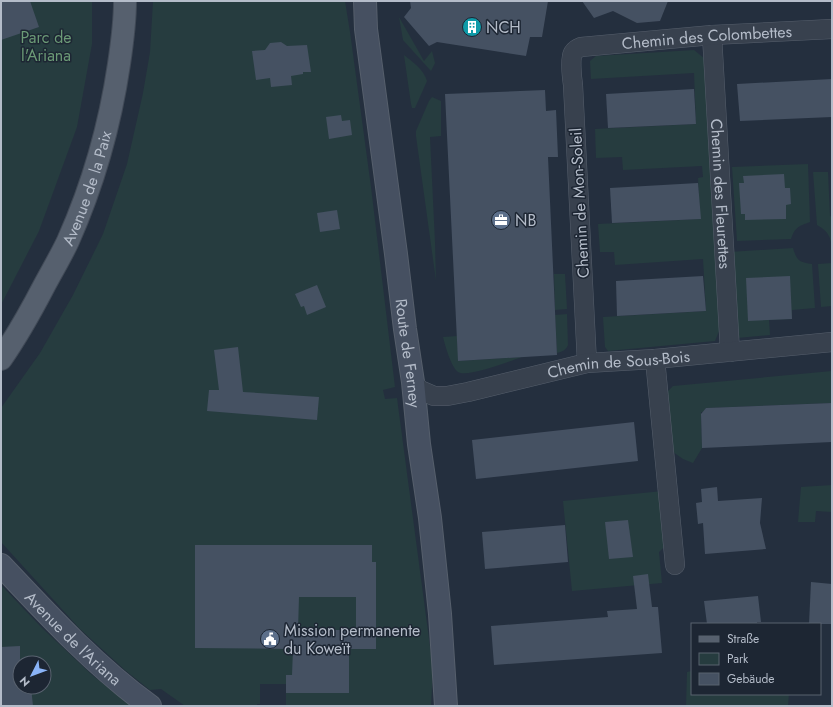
<svg xmlns="http://www.w3.org/2000/svg" width="833" height="707" font-family="Jost,sans-serif">
<style>
.green{fill:#263c3f;fill-rule:evenodd}
.building{fill:#455162;fill-rule:evenodd}
.lines{fill:none;stroke-linecap:round;stroke-linejoin:round}
.street-casing{stroke:#565f6c;stroke-width:20}
.secondary-casing{stroke:#565f6c;stroke-width:24}
.primary-casing{stroke:#414a57;stroke-width:24}
.street{stroke:#38414e;stroke-width:19}
.secondary{stroke:#465061;stroke-width:22}
.primary{stroke:#56606e;stroke-width:22}
.labels{text-anchor:middle;stroke-width:3;stroke-linejoin:round;paint-order:stroke}
.poi-label{font-size:16px;fill:#b4bcc9;stroke:#1d2633;text-anchor:start}
.park-label{font-size:16px;fill:#6b9a76;stroke:#1d2633}
.street-label{font-size:16px;fill:#b4bcc9;stroke:#1d2633}
</style>
<rect width="100%" height="100%" fill="#242f3e"/>
<g class="green">
<polygon points="1,1 92,1 92,44 77,127 39,231 4,299 1,304"/>
<polygon points="153,1 345,1 350,32 371,187 395,387 383,390 385,399 397,398 433,669 431,706 286,706 286,684 260,684 260,704 257,704 257,706 185,706 161,689 150,690 126,671 80,629 1,542 1,408 40,353 73,295 103,234 127,164 143,93 150,52"/>
<polygon points="399,17 424,61 432,51 435,63 431,71 403,40"/>
<polygon points="694,50 705,59 720,329 715,341 608,351 605,347 603,317 706,311 703,259 615,265 614,252 600,252 598,224 700,219 698,178 703,177 702,166 623,170 622,157 596,158 595,129 696,124 694,73 591,79 590,61 596,56"/>
<path d="M404 55C413 62 424 70 427 81L415 108H412L411 104Z"/>
<polygon points="432,97 441,101 441,136 430,137 435,242 436,281 416,136 416,131 429,101"/>
<path d="M808 164 810 222C799 226 795 227 791 239L737 241 732 167Z"/>
<path d="M813 172H828L830 216 832 217V251C831 237 829 232 817 225Z"/>
<path d="M793 248C797 261 799 262 812 264L815 308 792 310V319L769 320 770 335 737 338 729 252Z"/>
<polygon points="832,263 832,306 821,307 818,264"/>
<polygon points="554,274 565,274 567,309 555,310"/>
<path d="M567 314 568 345C566 350 562 352 557 353L555 315Z"/>
<path d="M457 336 459 361 522 357C510 361 467 378 458 372 451 367 445 345 443 337Z"/>
<polygon points="832,371 832,403 706,408 703,412 701,412 702,448 693,463 683,459 673,452 666,393 673,386"/>
<polygon points="832,485 832,512 816,511 815,522 798,522 801,487"/>
<polygon points="663,491 668,543 659,552 662,583 572,591 563,501"/>
<path d="M1 585 41 627 92 675 132 706H1ZM20 663H44V687H20Z"/>
<polygon points="692,671 692,694 789,694 788,706 686,706 687,672"/>
</g>
<g class="building">
<polygon points="1,1 30,1 39,27 1,40"/>
<polygon points="410,1 548,1 542,37 530,37 526,56 437,42 429,46 404,17 411,8"/>
<polygon points="582,1 668,1 660,21 637,23 613,11 594,18"/>
<polygon points="281,42 287,46 307,45 311,72 303,72 303,74 291,76 292,85 271,87 270,78 256,80 252,51 265,50 270,43"/>
<polygon points="832,79 832,117 740,121 737,84"/>
<polygon points="694,89 696,124 608,128 606,94"/>
<polygon points="545,90 546,111 556,110 558,157 548,157 557,355 458,361 445,94"/>
<polygon points="341,115 342,121 350,120 352,135 329,139 326,117"/>
<polygon points="784,174 785,188 790,188 791,204 786,205 786,219 745,220 745,214 741,214 739,183 744,183 743,176"/>
<polygon points="698,183 701,219 612,223 610,188"/>
<polygon points="337,210 340,229 320,232 317,213"/>
<polygon points="703,276 706,311 617,316 616,281"/>
<polygon points="790,276 792,319 748,321 746,278"/>
<polygon points="317,285 326,307 307,315 304,306 301,307 295,294"/>
<polygon points="238,347 243,392 319,397 317,420 207,411 209,390 219,390 214,350"/>
<polygon points="832,403 832,442 702,448 701,414 706,408"/>
<polygon points="634,422 638,461 476,479 472,440"/>
<polygon points="717,487 718,501 762,498 760,523 766,549 705,554 703,523 698,524 696,503 702,502 701,489"/>
<polygon points="628,520 633,557 609,559 605,522"/>
<polygon points="565,525 568,562 485,569 482,532"/>
<path d="M195 545H372V562H376V649H349V693H286V675H292L293 649 195 648ZM299 597H356V630H298Z"/>
<polygon points="648,574 652,607 658,607 662,653 494,665 491,626 608,617 607,611 637,609 633,576"/>
<polygon points="811,582 832,584 832,624 809,624"/>
<polygon points="758,596 761,622 757,622 757,624 707,624 704,601"/>
<polygon points="20,646 20,687 31,687 33,706 1,706 1,647"/>
</g>
<g class="lines">
<g class="street-casing">
<g id="street">
<path id="s1" d="M712 35 730 352"/>
<polyline points="655,359 675,565"/>
<path id="s2" d="M587 363 573 85C572 78 570 59 573 53 575 50 578 48 581 47L712 35 832 29"/>
<path id="s3" d="M413 382 420 390 434 396H447L468 392 587 363 655 359 832 342"/>
</g>
</g>
<g class="secondary-casing">
<g id="secondary">
<path id="s4" d="M365 1 366 29 396 254 405 329 413 382 419 444 430 518 440 614 446 706"/>
<path id="s5" d="M1 565C48 615 95 666 150 706"/>
</g>
</g>
<g class="primary-casing">
<g id="primary">
<path id="s6" d="M1 359C17 336 31 311 44 286 52 271 61 256 68 241 93 185 110 125 119 64 122 44 125 22 125 1"/>
</g>
</g>
<use href="#street" class="street"/>
<use href="#secondary" class="secondary"/>
<use href="#primary" class="primary"/>
</g>
<defs>
<g id="building-disc" transform="scale(1)"><circle r="9.5" fill="#0f9aa8" stroke="#1d2633"/><path d="M-4-6H4V6H1V3H-1V6H-4ZM-2.5-4.3h1.7v1.8h-1.7ZM.8-4.3h1.7v1.8H.8ZM-2.5-1h1.7V.8h-1.7ZM.8-1h1.7V.8H.8Z" fill="#fff"/></g>
<g id="office-disc" transform="scale(1)"><circle r="9.5" fill="#5c6f8a" stroke="#1d2633"/><path d="M-6-3h4V-5.5h4V-3h4V5H-6ZM-1-4.5V-3h2v-1.5ZM-6 0V1H6V0Z" fill="#fff"/></g>
<g id="civic-disc" transform="scale(1)"><circle r="9.5" fill="#5c6f8a" stroke="#1d2633"/><path d="M-.6-6.5H3V-4.5H.6V-3L4-1V1h2V6H-6V1h2V-1L-.6-3ZM-1.2 2.5V6h2.4V2.5Z" fill="#fff"/></g>
</defs>
<g fill-rule="evenodd">
<use href="#building-disc" x="472" y="27"/>
<use href="#office-disc" x="501" y="220"/>
<use href="#civic-disc" x="270" y="639"/>
</g>
<g class="labels">
<g class="poi-label">
<text x="486" y="33">NCH</text>
<text x="515" y="226">NB</text>
<text x="284" y="636">Mission permanente<tspan x="284" dy="18">du Koweït</tspan></text>
</g>
<g class="park-label">
<text x="46" y="43">Parc de<tspan x="46" dy="18">l'Ariana</tspan></text>
</g>
<g class="street-label">
<text dy="6" stroke="none"><textPath href="#s2" startOffset="447">Chemin des Colombettes</textPath></text>
<text dy="6" stroke="none"><textPath href="#s6" startOffset="192">Avenue de la Paix</textPath></text>
<text dy="6" stroke="none"><textPath href="#s1" startOffset="159">Chemin des Fleurettes</textPath></text>
<text transform="translate(579 203) rotate(-93)" y="6">Chemin de Mon-Soleil</text>
<text dy="6" stroke="none"><textPath href="#s4" startOffset="355">Route de Ferney</textPath></text>
<text dy="6" stroke="none"><textPath href="#s3" startOffset="214">Chemin de Sous-Bois</textPath></text>
<text dy="6" stroke="none"><textPath href="#s5" startOffset="103">Avenue de l'Ariana</textPath></text>
</g>
</g>
<rect width="833" height="707" fill="none" stroke="#b4bcc9" stroke-width="4"/>
<rect x="691" y="623" width="130" height="72" fill="#1d2633" stroke="#59626f"/>
<rect x="699" y="636" width="20" height="6" fill="#56606e" stroke="#59626f"/>
<text x="727" y="643" font-size="12" fill="#b4bcc9">Straße</text>
<rect x="699" y="653" width="20" height="12" fill="#263c3f" stroke="#59626f"/>
<text x="727" y="663" font-size="12" fill="#b4bcc9">Park</text>
<rect x="699" y="673" width="20" height="12" fill="#455162" stroke="#59626f"/>
<text x="727" y="683" font-size="12" fill="#b4bcc9">Gebäude</text>
<g transform="translate(32 675) rotate(228)"><circle r="19" fill="#1d2633" stroke="#59626f"/>
<path d="M0-3L7 15L0 10L-7 15Z" fill="#8ab4f8"/>
<text y="-6" font-size="11" font-weight="bold" text-anchor="middle" fill="#b4bcc9">N</text>
</g>
</svg>
